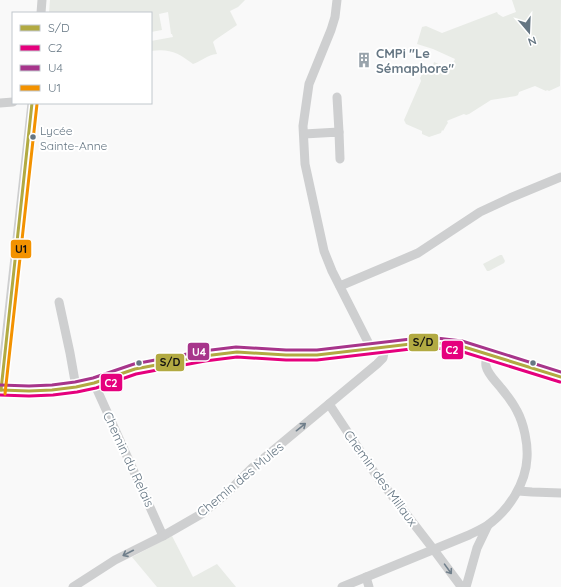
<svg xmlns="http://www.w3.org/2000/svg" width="561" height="587" font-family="Quicksand,sans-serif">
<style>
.green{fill:#e8ebe6}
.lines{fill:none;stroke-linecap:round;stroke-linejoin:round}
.minor{stroke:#cecfd0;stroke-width:9}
.bus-1-casing{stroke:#fff;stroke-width:6}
.bus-2-casing{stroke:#fff;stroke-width:6}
.bus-3-casing{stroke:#fff;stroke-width:6}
.bus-4-casing{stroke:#fff;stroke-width:6}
.bus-1{stroke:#b2aa42;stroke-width:3}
.bus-2{stroke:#e5007d;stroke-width:3}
.bus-3{stroke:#a7358b;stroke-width:3}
.bus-4{stroke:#f39200;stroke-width:3}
.oneway{stroke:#707f8b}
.bus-dot{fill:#657683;stroke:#fff;stroke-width:1.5}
.labels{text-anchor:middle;stroke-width:4;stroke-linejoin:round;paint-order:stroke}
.bus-label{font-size:12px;fill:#657683;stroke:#fff;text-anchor:start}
.poi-label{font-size:13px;font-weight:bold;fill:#657683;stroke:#fff;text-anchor:start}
.street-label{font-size:13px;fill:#657683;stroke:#fff}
.line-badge{stroke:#fff;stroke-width:1.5}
.badge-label{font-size:11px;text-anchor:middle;font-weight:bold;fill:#fff}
.pale-badge-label{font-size:11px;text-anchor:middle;font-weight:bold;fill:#111}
</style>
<rect width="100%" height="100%" fill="#f9f9f9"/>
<g class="green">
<path d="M50 0H245L238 7 230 11 237 25 215 40 213 42 217 54C207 55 202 61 193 64 179 53 169 48 151 51V41L173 37 172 34H171L168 12 159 14 162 30 151 32V13H49Z"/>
<polygon points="512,0 561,0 560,86 549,91 547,90 546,91 535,86 519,92 518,95 516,96 491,100 469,114 466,115 464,114 449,120 447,121 448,123 447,124 443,131 442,130 441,133 429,137 422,134 422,131 406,124 404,120 421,81 420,78 427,65 430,66 433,65 434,62 450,69 455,59 433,49 417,44 422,27 426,26 442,33 497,12 498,14 503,17 516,12"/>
<polygon points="500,255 502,255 505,261 504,263 489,271 487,271 483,264"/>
<polygon points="172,536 193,577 217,564 236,587 157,587 132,557"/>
</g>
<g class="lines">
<g class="minor">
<polyline points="337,0 335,17 331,30 309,84 303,126 305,164 324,251 332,271 369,344 370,349"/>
<polyline points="41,13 42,0"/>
<polyline points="337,97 339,132"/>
<polyline points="0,103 13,102"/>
<polyline points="304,134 339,132 340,159"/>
<polyline points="340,286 418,253 480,212 510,198 561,177"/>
<polyline points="59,302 70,353 76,387"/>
<polyline points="94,383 163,536"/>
<polyline points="0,390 29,391 52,390 76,387 94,383 135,369 204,356 237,352 253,353 286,355 317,355 428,342 461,346 470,349 561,377"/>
<polyline points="0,393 32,103"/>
<polyline points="329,404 376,475 434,550 460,585 463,587"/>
<polyline points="518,491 532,492 561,493"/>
<polyline points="366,577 369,587"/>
<polyline points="73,587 115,560 163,536 203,513 227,493 252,468 377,364 383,358 385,347"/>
<path d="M342 587 469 535C475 532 482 529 488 525 509 510 526 483 527 458 528 444 524 424 517 411 513 403 507 395 501 388 496 381 488 375 486 366 485 362 487 358 487 354"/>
<polyline points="466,587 477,548 488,525"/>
</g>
<g class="bus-1-casing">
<g id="bus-1">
<polyline points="1,390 29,391 52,390 76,387 94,383 135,369 204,356 237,352 286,355 317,355 428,342 461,346 561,377"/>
<polyline points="1,390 32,103"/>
</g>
</g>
<g class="bus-2-casing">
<polyline id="bus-2" points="0,395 29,396 53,395 77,392 96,388 136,374 205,361 237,357 286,360 317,360 428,347 460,351 560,382"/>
</g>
<g class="bus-3-casing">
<polyline id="bus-3" points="0,385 29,386 52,385 75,382 93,378 134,364 203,351 236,347 286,350 317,350 428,337 462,341 561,372"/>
</g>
<g class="bus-4-casing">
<polyline id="bus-4" points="5,394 37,104"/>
</g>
<use href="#bus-1" class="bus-1"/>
<use href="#bus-2" class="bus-2"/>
<use href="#bus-3" class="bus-3"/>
<use href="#bus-4" class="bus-4"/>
</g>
<defs><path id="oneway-shaft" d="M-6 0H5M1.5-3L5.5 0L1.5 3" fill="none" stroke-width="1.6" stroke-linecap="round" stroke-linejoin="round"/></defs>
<g class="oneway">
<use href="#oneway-shaft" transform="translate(301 427) rotate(-39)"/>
<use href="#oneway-shaft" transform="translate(128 553) rotate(153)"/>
<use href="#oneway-shaft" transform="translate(448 569) rotate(54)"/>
</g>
<defs>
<g id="building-bare" transform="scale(1.2)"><path d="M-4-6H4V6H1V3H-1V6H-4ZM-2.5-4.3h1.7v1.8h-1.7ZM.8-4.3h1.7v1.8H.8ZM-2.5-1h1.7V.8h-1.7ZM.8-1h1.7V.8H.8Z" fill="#99a4ac" stroke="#fff" stroke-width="2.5" paint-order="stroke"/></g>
</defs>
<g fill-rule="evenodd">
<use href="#building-bare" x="364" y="60"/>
</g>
<g class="bus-dot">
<circle cx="33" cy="137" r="3.5"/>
<circle cx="139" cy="363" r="3.5"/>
<circle cx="533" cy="363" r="3.5"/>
</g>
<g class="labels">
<g class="bus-label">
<text x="40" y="135">Lycée<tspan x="40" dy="15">Sainte-Anne</tspan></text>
</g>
<g class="poi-label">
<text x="376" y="58">CMPi "Le<tspan x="376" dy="15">Sémaphore"</tspan></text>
</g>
<g class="street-label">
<text transform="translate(129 459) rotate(65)" y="5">Chemin du Relais</text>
<text transform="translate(381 478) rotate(54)" y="5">Chemin des Millaux</text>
<text transform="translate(240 479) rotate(-40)" y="5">Chemin des Mules</text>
</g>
</g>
<g class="line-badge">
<rect x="10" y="239" width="22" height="20" rx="4" fill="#f39200"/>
<rect x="408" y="333" width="31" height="19" rx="4" fill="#b2aa42"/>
<rect x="441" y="340" width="23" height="20" rx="4" fill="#e5007d"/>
<rect x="187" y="342" width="23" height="19" rx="4" fill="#a7358b"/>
<rect x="155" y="353" width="30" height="19" rx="4" fill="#b2aa42"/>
<rect x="100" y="373" width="23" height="19" rx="4" fill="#e5007d"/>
</g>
<g class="badge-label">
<text x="452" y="354">C2</text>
<text x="199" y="356">U4</text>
<text x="111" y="387">C2</text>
</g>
<g class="pale-badge-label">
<text x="21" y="253">U1</text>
<text x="423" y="346">S/D</text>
<text x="170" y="366">S/D</text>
</g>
<rect x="12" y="12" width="140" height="92" fill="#ffffff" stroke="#c1c8cd"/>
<rect x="20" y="25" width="20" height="6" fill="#b2aa42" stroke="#c1c8cd"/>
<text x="48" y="32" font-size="12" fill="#657683">S/D</text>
<rect x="20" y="45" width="20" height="6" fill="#e5007d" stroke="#c1c8cd"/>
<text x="48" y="52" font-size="12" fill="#657683">C2</text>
<rect x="20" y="65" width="20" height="6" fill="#a7358b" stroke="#c1c8cd"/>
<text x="48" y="72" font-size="12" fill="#657683">U4</text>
<rect x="20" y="85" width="20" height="6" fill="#f39200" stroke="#c1c8cd"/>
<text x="48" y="92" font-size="12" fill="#657683">U1</text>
<g transform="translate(529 32) rotate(161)" stroke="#ffffff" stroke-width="3" paint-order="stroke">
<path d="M0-3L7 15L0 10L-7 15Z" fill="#657683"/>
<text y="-6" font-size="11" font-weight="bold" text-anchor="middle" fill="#657683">N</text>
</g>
</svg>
